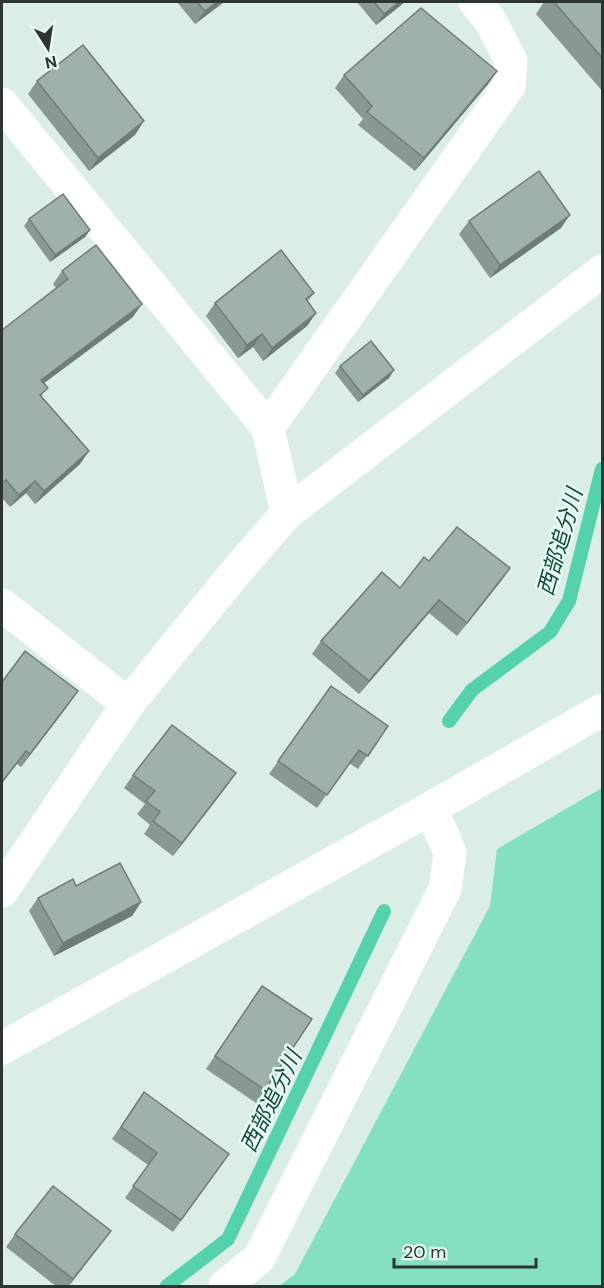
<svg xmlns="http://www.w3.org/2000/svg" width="604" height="1288" font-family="'DM Sans','Noto Sans JP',sans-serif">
	<rect width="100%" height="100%" fill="#daeee6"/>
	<path fill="#85e0c2" d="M 602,788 L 602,1286 L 279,1286 L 295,1274 L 490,906 L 497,849 Z"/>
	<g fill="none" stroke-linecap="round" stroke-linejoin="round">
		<path stroke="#55d1ad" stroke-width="14" d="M 449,721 L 472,690 L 550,632 L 569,601 L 602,469
			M 167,1286 L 228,1239 L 384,911"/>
		<path stroke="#fff" stroke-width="33" d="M 2,104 L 268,428
			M 287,513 L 268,428 L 509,86 L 511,61 L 490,20 L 475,2
			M 2,605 L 128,704
			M 2,891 L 128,704 L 235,573 L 287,513 L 602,271
			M 2,1048 L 431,808 L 602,710
			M 225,1286 L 259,1258 L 445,889 L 450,853 L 431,808"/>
	</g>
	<path fill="#889892" d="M 177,2 L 224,2 L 195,24 Z
		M 357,2 L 405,2 L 376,25 Z
		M 544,2 L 603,2 L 603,92 L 536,14 Z
		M 497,71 L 488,84 L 415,171 L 358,125 L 363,119 L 335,88 L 344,75 Z
		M 37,81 L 135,135 L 89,171 L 28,94 Z
		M 29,219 L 90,230 L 85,237 L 50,262 L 24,226 Z
		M 469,221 L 561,228 L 490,278 L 459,234 Z
		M 62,271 L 133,317 L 44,383 L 42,398 L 89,451 L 80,464 L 35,504 L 26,493 L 10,507 L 2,498 L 2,330 L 56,288 L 53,284 Z
		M 314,293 L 307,302 L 316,313 L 307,326 L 263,361 L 253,347 L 238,358 L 206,316 L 215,303 Z
		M 340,366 L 394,370 L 389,378 L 358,402 L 335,373 Z
		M 429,561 L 510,568 L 501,581 L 457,636 L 429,613 L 359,694 L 312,654 L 321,641 L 400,588 Z
		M 2,682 L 69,704 L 21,767 L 17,764 L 2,783 Z
		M 331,686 L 388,726 L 358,769 L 349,763 L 317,808 L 269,774 Z
		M 236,773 L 173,856 L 144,834 L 150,825 L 137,814 L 145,804 L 124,788 L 133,775 Z
		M 76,886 L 141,902 L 132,916 L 54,956 L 29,911 L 38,898 Z
		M 262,986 L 312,1019 L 256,1103 L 206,1069 Z
		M 144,1092 L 229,1154 L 173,1232 L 125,1198 L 148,1165 L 112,1139 Z
		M 15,1234 L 101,1244 L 68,1287 L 57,1287 L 6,1247 Z"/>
	<path fill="#6f7c77" d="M 217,2 L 224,2 L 195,24 L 205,11 Z
		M 399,2 L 405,2 L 376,25 L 384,14 Z
		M 497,71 L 488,84 L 415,171 L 424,158 Z
		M 144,121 L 135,135 L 89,171 L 98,158 Z
		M 570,215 L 561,228 L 490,278 L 500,265 Z
		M 90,230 L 85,237 L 50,262 L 55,255 Z
		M 142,304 L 133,317 L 32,392 L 41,380 Z
		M 316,313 L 307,326 L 263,361 L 272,348 Z
		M 262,334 L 253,347 L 238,358 L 247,345 Z
		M 394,370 L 389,378 L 358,402 L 363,395 Z
		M 89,451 L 80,464 L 35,504 L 44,491 Z
		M 35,481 L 26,493 L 10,507 L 19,495 Z
		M 510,568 L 501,581 L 457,636 L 467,623 Z
		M 439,600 L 429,613 L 359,694 L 369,681 Z
		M 78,691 L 69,704 L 21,767 L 30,754 Z
		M 236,773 L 227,786 L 173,856 L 182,843 Z
		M 141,902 L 132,916 L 54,956 L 63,943 Z
		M 111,1231 L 101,1244 L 68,1287 L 73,1279 Z"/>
	<path fill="#9eb1aa" stroke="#6f7c77" stroke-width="1.5" d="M 197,2 L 217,2 L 205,11 Z
		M 374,2 L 399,2 L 384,14 Z
		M 554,2 L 603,2 L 603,59 Z
		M 421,8 L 497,71 L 424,158 L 367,112 L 372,106 L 344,75 Z
		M 83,45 L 144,121 L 98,158 L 37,81 Z
		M 539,171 L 570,215 L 500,265 L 469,221 Z
		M 63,194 L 90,230 L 55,255 L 29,219 Z
		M 96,245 L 142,304 L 41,380 L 48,388 L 40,395 L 89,451 L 44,491 L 35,481 L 19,495 L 6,480 L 2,483 L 2,330 L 68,279 L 62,271 Z
		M 281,250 L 314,293 L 306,299 L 316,313 L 272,348 L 262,334 L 247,345 L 215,303 Z
		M 371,341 L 394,370 L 363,395 L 340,366 Z
		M 457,527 L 510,568 L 467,623 L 439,600 L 369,681 L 321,641 L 382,572 L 400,588 L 424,557 L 429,561 Z
		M 25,651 L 78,691 L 30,754 L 26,751 L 2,782 L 2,682 Z
		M 331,686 L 388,726 L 368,756 L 359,750 L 327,795 L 278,761 Z
		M 172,725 L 236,773 L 182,843 L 153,821 L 160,812 L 146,801 L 155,791 L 133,775 Z
		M 120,863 L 141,902 L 63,943 L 38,898 L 73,879 L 76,886 Z
		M 262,986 L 312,1019 L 265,1090 L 215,1056 Z
		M 144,1092 L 229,1154 L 181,1220 L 133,1186 L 157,1153 L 121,1127 Z
		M 53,1186 L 111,1231 L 73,1279 L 15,1234 Z"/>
	<g text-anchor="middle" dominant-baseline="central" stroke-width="5" stroke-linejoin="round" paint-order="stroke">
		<g font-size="22" font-style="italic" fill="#154a3b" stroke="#e7fbf3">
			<text transform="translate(560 542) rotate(-74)">西部追分川</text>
			<text transform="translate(271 1101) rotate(-64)">西部追分川</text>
		</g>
	</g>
	<rect width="604" height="1288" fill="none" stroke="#2d3532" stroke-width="6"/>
	<g transform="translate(48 48) rotate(168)" stroke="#e7fbf3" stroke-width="4.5" paint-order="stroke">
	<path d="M0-4.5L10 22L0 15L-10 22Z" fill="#2d3532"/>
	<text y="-9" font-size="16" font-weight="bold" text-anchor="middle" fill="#2d3532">N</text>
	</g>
	<path d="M394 1258v9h142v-9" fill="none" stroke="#2d3532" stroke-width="3"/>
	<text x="403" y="1258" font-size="18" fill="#2d3532" stroke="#e7fbf3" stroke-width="4.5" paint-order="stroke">20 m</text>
</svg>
